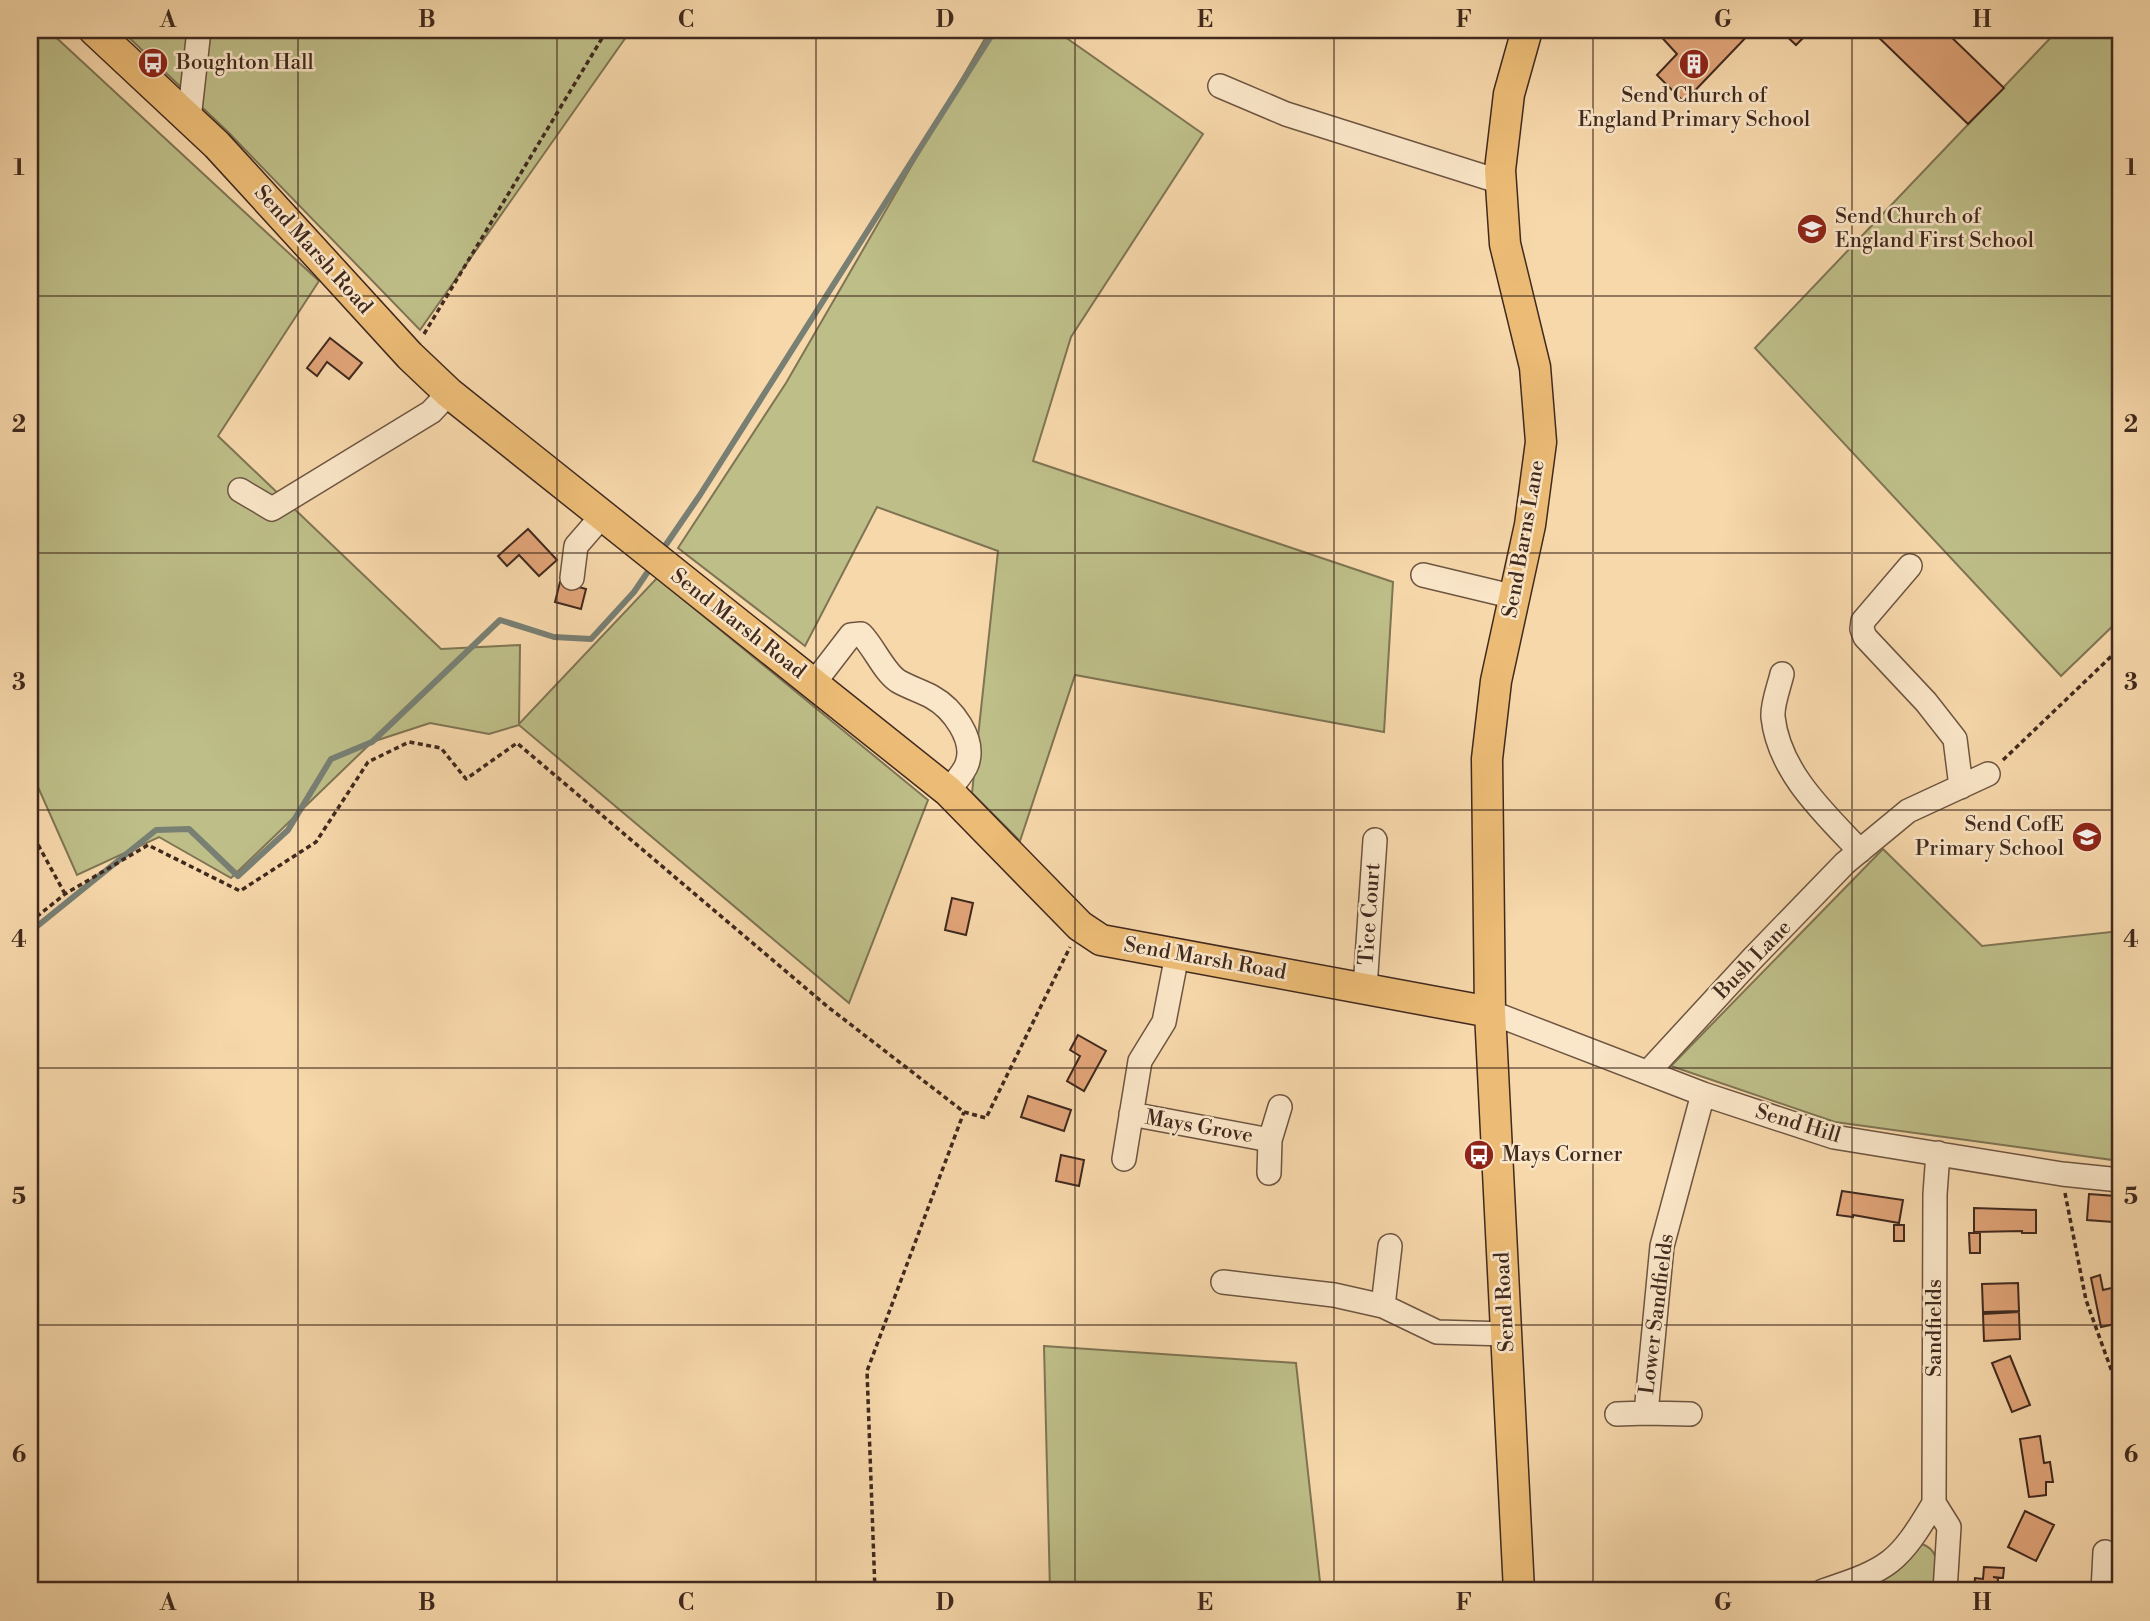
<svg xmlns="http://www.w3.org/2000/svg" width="2150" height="1621" font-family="'Libre Bodoni',serif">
	<rect width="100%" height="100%" fill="#f7d8ab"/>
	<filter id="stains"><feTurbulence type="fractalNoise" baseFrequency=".00286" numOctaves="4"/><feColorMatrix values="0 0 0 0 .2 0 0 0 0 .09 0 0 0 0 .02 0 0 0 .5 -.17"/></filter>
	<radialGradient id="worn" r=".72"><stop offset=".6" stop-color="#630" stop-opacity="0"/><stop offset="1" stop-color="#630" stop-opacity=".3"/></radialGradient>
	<path fill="#bebe88" stroke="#7f7453" stroke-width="2" d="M 30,30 L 48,30 L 319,281 L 218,436 L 441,649 L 520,645 L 519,724 L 657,578 L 928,800 L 849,1003 L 519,725 L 489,734 L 430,723 L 372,742 L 231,878 L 159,837 L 77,875 L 30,769 L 30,699 L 35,694 L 30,692 Z
		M 121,30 L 631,30 L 420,330 L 228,132 Z
		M 990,30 L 1055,30 L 1203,134 L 1071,337 L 1033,461 L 1393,582 L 1384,732 L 1075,675 L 1020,841 L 972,793 L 998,551 L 877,507 L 805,646 L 678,548 L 786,383 Z
		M 2058,30 L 2120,30 L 2120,619 L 2061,676 L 1755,348 Z
		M 1883,849 L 1982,946 L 2120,931 L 2120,1161 L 1835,1122 L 1671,1066 Z
		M 1044,1346 L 1296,1363 L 1321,1591 L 1050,1591 Z
		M 1922,1544 C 1942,1551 1936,1569 1936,1587 L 1932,1591 L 1859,1591 L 1879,1583 L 1904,1565 Z"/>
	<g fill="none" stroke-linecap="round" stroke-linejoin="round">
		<path stroke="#787f73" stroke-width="6" d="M 663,549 L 700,495 L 995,30
			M 30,932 L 156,830 L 189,829 L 238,876 L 288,830 L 331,759 L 372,742 L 500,620 L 554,637 L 591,639 L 634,592 L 649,570"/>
	</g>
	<path fill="#e1a478" stroke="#40291e" stroke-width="2" d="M 1655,30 L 1753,30 L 1684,102 L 1657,75 L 1677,54 Z
		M 1780,30 L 1811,30 L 1796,45 Z
		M 1871,30 L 1944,30 L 2004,88 L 1968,124 Z
		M 330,338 L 362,363 L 349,379 L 327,362 L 317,376 L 307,368 Z
		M 528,529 L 557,560 L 539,576 L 519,555 L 507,566 L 498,556 Z
		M 560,582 L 586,589 L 581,609 L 555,602 Z
		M 952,898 L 973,903 L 966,935 L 945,930 Z
		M 1078,1035 L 1106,1051 L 1084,1091 L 1067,1081 L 1080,1056 L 1070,1050 Z
		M 1028,1096 L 1071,1110 L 1064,1131 L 1021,1117 Z
		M 1061,1155 L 1084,1160 L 1079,1186 L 1056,1181 Z
		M 1842,1191 L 1903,1200 L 1899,1223 L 1853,1215 L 1853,1217 L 1837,1215 Z
		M 2089,1194 L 2115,1196 L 2113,1222 L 2087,1220 Z
		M 1974,1208 L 2036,1210 L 2036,1233 L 2022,1233 L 2022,1231 L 1974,1232 Z
		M 1894,1225 L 1904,1225 L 1904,1241 L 1894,1241 Z
		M 1969,1233 L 1980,1233 L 1980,1253 L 1970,1253 Z
		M 2100,1275 L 2103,1290 L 2120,1286 L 2120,1323 L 2101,1327 L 2091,1278 Z
		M 2018,1283 L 2019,1311 L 1983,1312 L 1982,1284 Z
		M 2019,1312 L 2020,1339 L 1984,1341 L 1983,1314 Z
		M 2010,1356 L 2030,1405 L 2012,1412 L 1992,1363 Z
		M 2040,1436 L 2044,1463 L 2050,1462 L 2053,1482 L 2046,1482 L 2046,1495 L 2029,1497 L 2020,1439 Z
		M 2025,1511 L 2054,1525 L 2036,1561 L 2008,1547 Z
		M 1984,1567 L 2004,1568 L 2003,1578 L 1993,1577 L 1998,1578 L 1997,1591 L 1974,1591 L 1975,1578 L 1983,1579 Z"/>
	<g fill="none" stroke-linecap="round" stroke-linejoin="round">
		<g stroke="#6e5541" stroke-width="26">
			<path id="minor" d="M 1220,86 L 1286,114 L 1501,182
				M 189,119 L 199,30
				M 240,490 L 272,509 L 431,412 L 449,393
				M 1910,566 L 1863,621 L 1862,629 L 1865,637 L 1926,702 L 1955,739 L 1961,787
				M 1423,575 L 1515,597
				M 572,578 L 576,546 L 602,516
				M 1782,674 C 1779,687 1772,704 1773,717 C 1779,772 1824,813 1860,851
				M 814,683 L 851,635 L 861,634 C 874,647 884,672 898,681 C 908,687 921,691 932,697 C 952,708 976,739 967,764 C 964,773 954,783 948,791
				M 1365,988 L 1375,840
				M 1490,1012 L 1703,1094 L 1834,1137 L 2062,1174 L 2120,1180
				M 1648,1072 L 1753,958 L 1845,863 L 1908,811 L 1988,774
				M 1131,1114 L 1270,1140 L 1269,1173
				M 1270,1140 L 1280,1107
				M 1938,1153 L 1935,1194 L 1934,1503 L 1949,1527 L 1945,1591
				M 1124,1159 L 1140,1061 L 1164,1022 L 1177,955
				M 1223,1282 L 1334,1295 L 1383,1306 L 1437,1332 L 1507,1334
				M 1383,1306 L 1390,1246
				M 1646,1413 L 1690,1414
				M 1617,1414 L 1646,1413 L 1662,1246 L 1703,1094
				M 1823,1591 C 1889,1569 1898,1564 1934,1503
				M 2103,1591 L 2105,1552"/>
		</g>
		<g stroke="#40291e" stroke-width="33">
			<path id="major" d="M 94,30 L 217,145 L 410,356 L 449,393 L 948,791 L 1080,926 L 1101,940 L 1490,1012
				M 1519,1591 L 1490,1012 L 1487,759 L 1496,681 L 1530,525 L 1541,442 L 1535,367 L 1505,244 L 1500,170 L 1509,94 L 1527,30"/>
		</g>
		<path stroke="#40291e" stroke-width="3.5" stroke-dasharray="5 3.5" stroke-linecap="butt" d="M 424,334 L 607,30
			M 2003,760 L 2120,648
			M 30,830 L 65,894
			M 30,922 L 65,894 L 148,845 L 240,891 L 316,842 L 368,762 L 409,742 L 441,748 L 466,779 L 517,743 L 828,1007 L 964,1112 L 986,1118 L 1070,947
			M 2065,1193 L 2086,1300 L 2120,1394
			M 875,1591 L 867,1371 L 964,1112
			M 1719,1591 L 1725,1584 L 1776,1588 L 1780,1591"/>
		<use href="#minor" stroke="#fae6c8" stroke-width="23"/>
		<use href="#major" stroke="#ecbc76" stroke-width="30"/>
	</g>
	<path fill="none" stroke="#40291e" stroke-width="2" stroke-opacity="0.55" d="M 298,30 L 298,1591M 557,30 L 557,1591M 816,30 L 816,1591M 1075,30 L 1075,1591M 1334,30 L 1334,1591M 1593,30 L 1593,1591M 1852,30 L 1852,1591M 30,296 L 2120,296M 30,553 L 2120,553M 30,810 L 2120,810M 30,1068 L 2120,1068M 30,1325 L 2120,1325"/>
	<defs>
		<g id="bus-disc" transform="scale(1.575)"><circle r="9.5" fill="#8f2418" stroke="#fae6c8"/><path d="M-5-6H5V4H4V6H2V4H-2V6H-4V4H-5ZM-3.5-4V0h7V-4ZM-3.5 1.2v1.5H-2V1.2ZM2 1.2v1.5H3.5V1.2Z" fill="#fff"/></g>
		<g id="building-disc" transform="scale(1.575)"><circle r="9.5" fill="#8f2418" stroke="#fae6c8"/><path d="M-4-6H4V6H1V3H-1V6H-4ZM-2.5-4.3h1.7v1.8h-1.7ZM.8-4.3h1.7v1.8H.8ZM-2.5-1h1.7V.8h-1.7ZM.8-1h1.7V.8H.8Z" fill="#fff"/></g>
		<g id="school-disc" transform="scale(1.575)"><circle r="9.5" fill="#8f2418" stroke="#fae6c8"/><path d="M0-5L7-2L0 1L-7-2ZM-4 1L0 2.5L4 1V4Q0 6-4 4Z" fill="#fff"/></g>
	</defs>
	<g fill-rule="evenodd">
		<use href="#bus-disc" x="153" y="63"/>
		<use href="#building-disc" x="1694" y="64"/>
		<use href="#school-disc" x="1812" y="229"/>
		<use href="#school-disc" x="2087" y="837"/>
		<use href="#bus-disc" x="1479" y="1155"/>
	</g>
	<g text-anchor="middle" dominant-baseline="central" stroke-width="5" stroke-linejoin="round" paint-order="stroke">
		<g font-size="21" fill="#40291e" stroke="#fae6c8" text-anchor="start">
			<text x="176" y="63">Boughton Hall</text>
			<text x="1694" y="96" text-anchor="middle">Send Church of<tspan x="1694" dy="24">England Primary School</tspan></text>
			<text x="1835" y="217">Send Church of<tspan x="1835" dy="24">England First School</tspan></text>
			<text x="2064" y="825" text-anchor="end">Send CofE<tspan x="2064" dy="24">Primary School</tspan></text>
			<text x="1502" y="1155">Mays Corner</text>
		</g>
		<g font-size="21" fill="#40291e" stroke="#fae6c8">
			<text transform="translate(313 250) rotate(48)">Send Marsh Road</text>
			<text transform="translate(1524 539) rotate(-80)">Send Barns Lane</text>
			<text transform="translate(738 624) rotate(38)">Send Marsh Road</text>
			<text transform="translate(1370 914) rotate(-86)">Tice Court</text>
			<text transform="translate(1205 959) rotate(10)">Send Marsh Road</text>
			<text transform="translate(1753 960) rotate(-46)">Bush Lane</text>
			<text transform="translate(1798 1124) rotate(17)">Send Hill</text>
			<text transform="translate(1199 1127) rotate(10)">Mays Grove</text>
			<text transform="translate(1505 1302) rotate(-93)">Send Road</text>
			<text transform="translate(1657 1314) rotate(-83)">Lower Sandfields</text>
			<text transform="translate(1935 1328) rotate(-90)">Sandfields</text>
		</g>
	</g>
	<rect width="2150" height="1621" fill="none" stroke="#f7d8ab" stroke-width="77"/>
	<rect x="38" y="38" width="2074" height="1544" fill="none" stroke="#40291e" stroke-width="2.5"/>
	<g font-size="23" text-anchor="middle" font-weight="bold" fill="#40291e">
		<text x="168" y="27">A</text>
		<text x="427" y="27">B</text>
		<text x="686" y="27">C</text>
		<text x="945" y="27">D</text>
		<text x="1205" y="27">E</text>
		<text x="1464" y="27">F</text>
		<text x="1723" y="27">G</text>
		<text x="1982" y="27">H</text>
		<text x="19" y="175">1</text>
		<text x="2131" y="175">1</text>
		<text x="19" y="432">2</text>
		<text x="2131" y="432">2</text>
		<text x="19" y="690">3</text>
		<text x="2131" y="690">3</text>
		<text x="19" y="947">4</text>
		<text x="2131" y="947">4</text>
		<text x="19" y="1204">5</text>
		<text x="2131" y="1204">5</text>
		<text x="19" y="1462">6</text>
		<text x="2131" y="1462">6</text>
		<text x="168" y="1610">A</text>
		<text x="427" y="1610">B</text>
		<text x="686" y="1610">C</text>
		<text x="945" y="1610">D</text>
		<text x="1205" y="1610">E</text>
		<text x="1464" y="1610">F</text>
		<text x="1723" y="1610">G</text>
		<text x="1982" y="1610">H</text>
	</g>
	<rect width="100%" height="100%" filter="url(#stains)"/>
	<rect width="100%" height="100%" fill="url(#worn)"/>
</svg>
